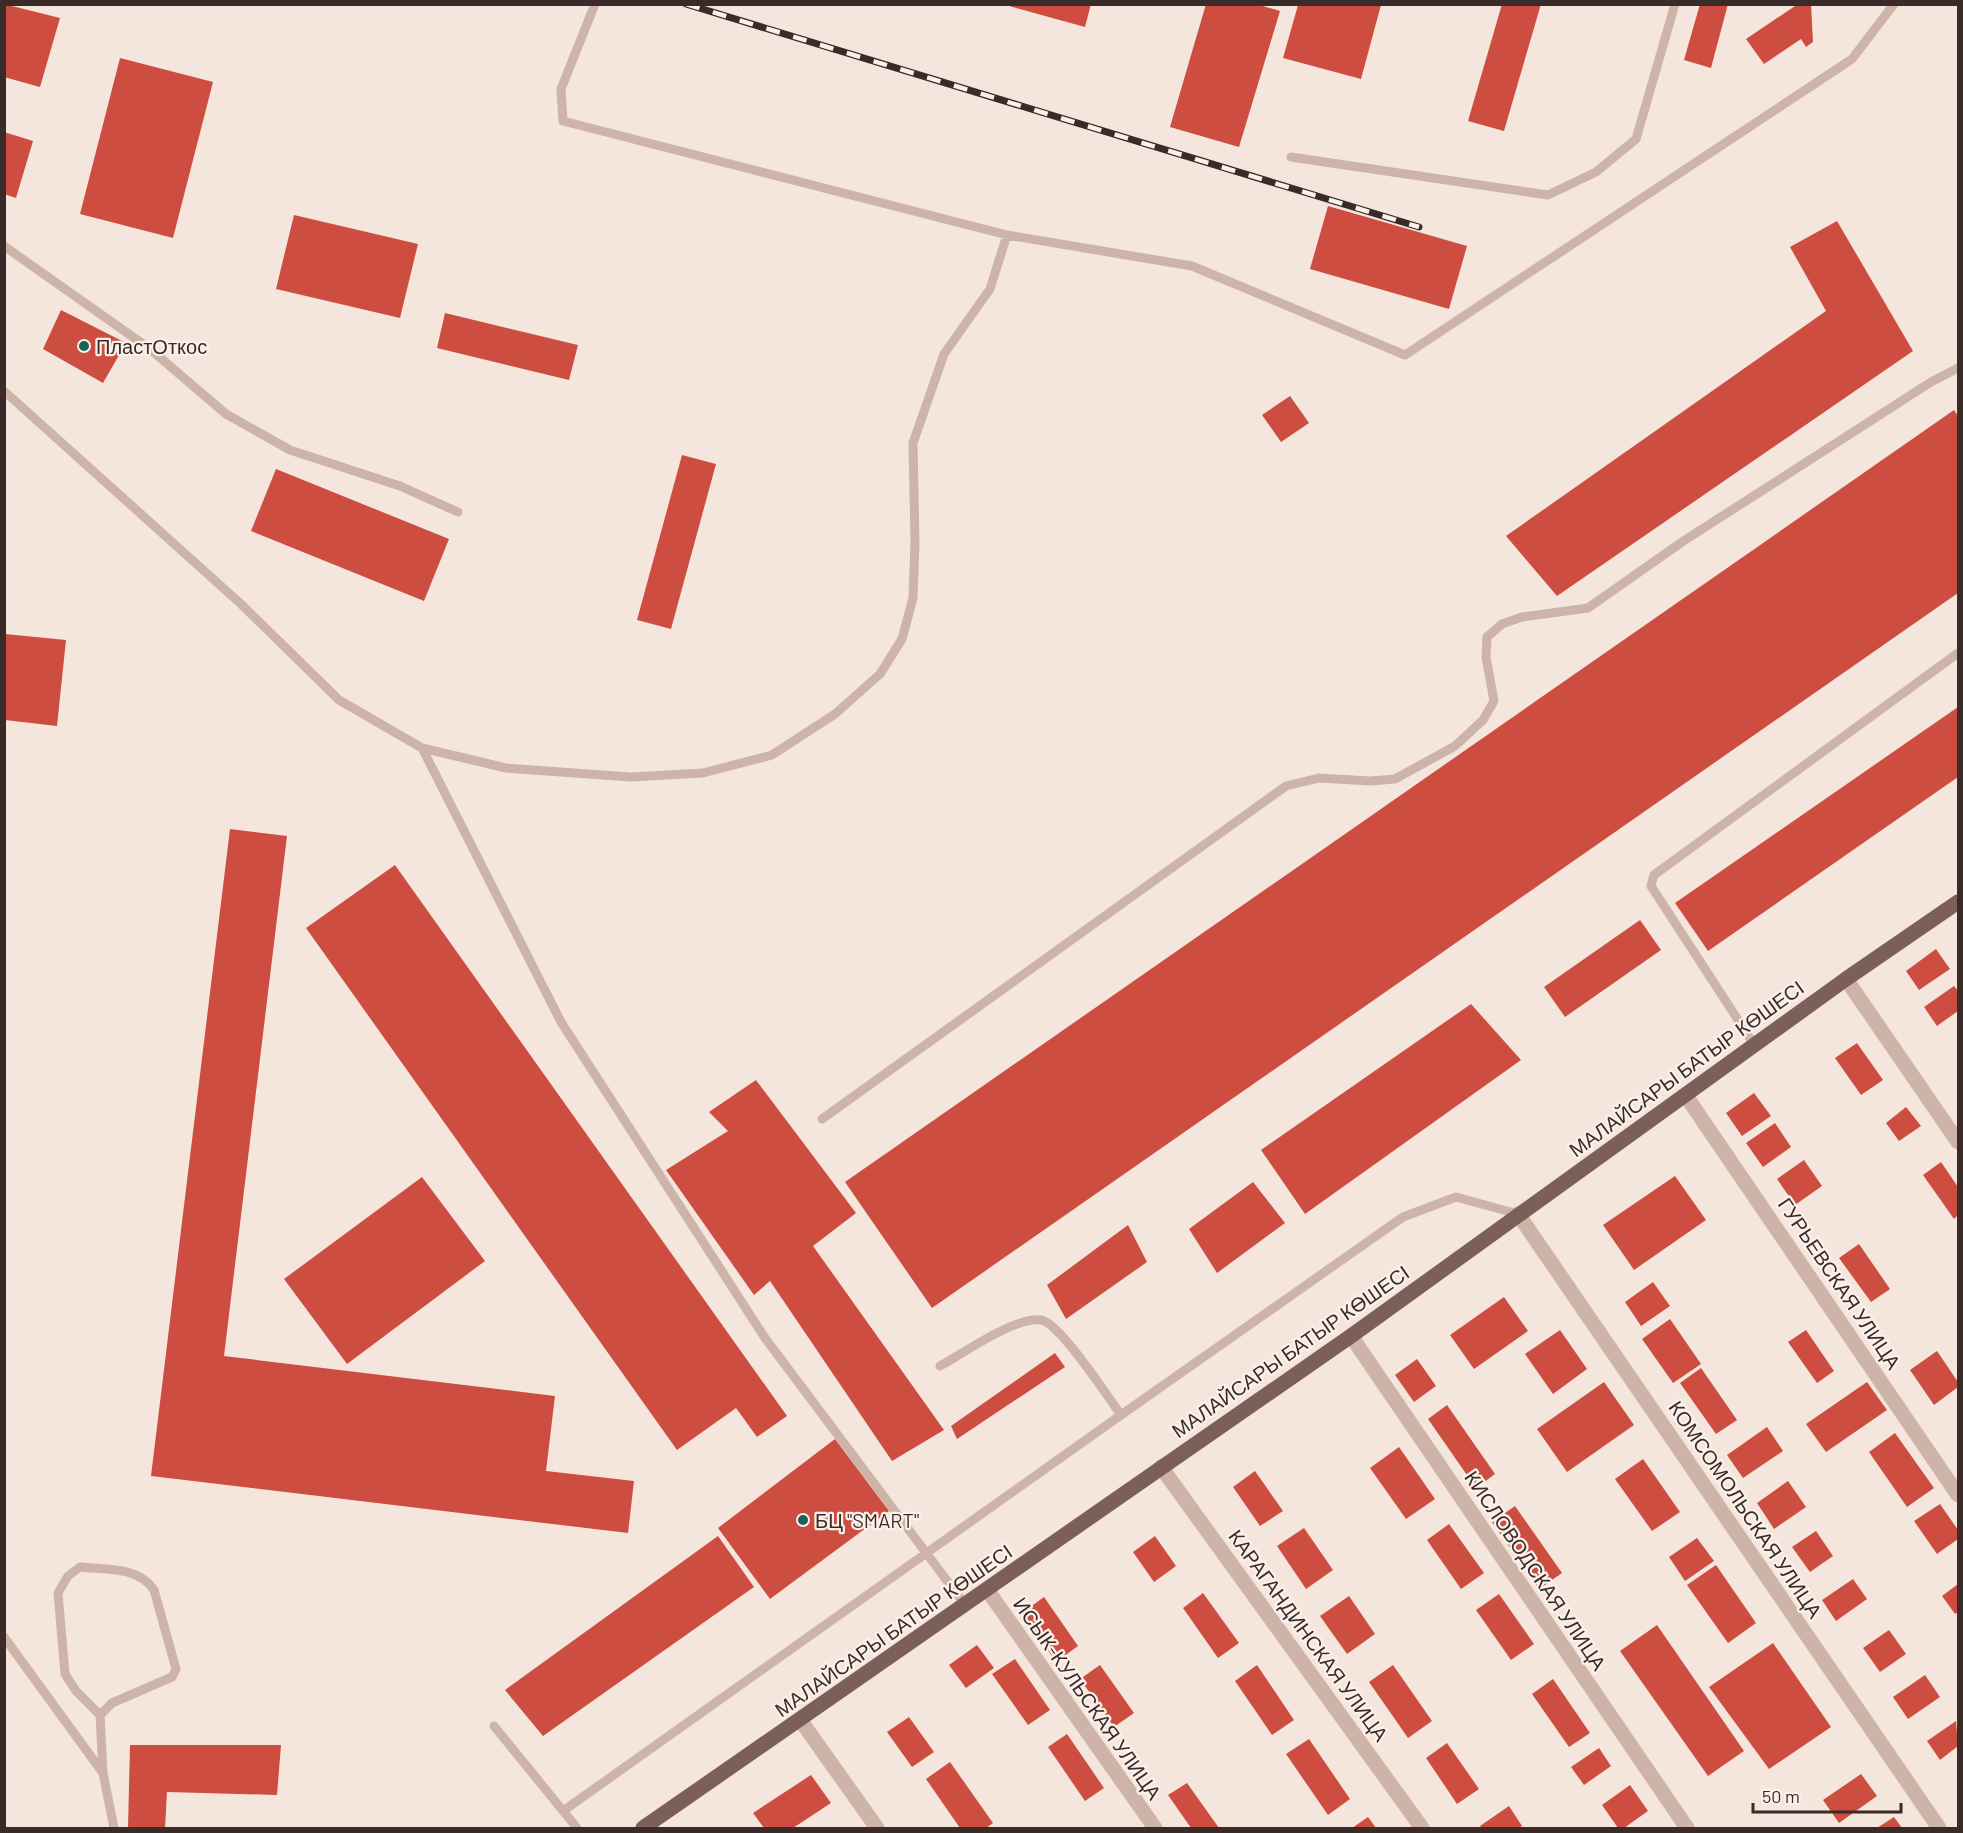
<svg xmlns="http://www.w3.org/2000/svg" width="1963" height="1833" font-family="Barlow,sans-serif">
	<rect width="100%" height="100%" fill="#f4e6dd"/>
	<path fill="#ce4d41" d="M 4,4 L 60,18 L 40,87 L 4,77 Z
		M 1002,4 L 1091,4 L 1085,27 Z
		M 1206,4 L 1256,4 L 1280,11 L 1239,147 L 1170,127 Z
		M 1502,4 L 1541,4 L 1504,131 L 1468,121 Z
		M 1700,4 L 1728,4 L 1711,68 L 1684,60 Z
		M 1798,4 L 1811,4 L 1813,42 L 1806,47 L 1801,39 L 1764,64 L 1746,39 Z
		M 1298,5 L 1381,5 L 1361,79 L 1283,58 Z
		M 120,58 L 213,82 L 173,238 L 80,214 Z
		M 4,132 L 33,141 L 16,198 L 4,194 Z
		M 1328,206 L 1467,246 L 1449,309 L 1310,269 Z
		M 294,215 L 418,244 L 400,318 L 276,289 Z
		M 1837,221 L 1913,351 L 1557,596 L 1506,536 L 1826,311 L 1790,247 Z
		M 61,310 L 126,343 L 103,383 L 43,349 Z
		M 445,313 L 578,345 L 569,380 L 437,348 Z
		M 1290,396 L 1309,423 L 1281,442 L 1262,415 Z
		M 1954,410 L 1958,416 L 1958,593 L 932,1308 L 845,1182 Z
		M 682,455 L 716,464 L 671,629 L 637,620 Z
		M 276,469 L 449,539 L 424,601 L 251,531 Z
		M 5,634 L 66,640 L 57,726 L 5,720 Z
		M 1958,707 L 1958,777 L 1708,951 L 1675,903 Z
		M 230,829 L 287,836 L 224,1356 L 555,1396 L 546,1471 L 634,1481 L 628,1533 L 151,1476 Z
		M 395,865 L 787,1416 L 757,1437 L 736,1408 L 677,1450 L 306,928 Z
		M 1640,920 L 1661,950 L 1565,1017 L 1544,987 Z
		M 1936,949 L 1950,969 L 1919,990 L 1906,971 Z
		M 1954,986 L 1958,991 L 1958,1011 L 1937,1026 L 1924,1007 Z
		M 1471,1004 L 1521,1060 L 1305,1214 L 1261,1150 Z
		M 1857,1043 L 1883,1080 L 1861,1095 L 1835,1058 Z
		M 756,1080 L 856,1213 L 813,1246 L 944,1430 L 892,1461 L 770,1281 L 754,1295 L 666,1170 L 728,1131 L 709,1112 Z
		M 1754,1093 L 1771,1116 L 1742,1136 L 1726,1113 Z
		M 1906,1107 L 1921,1126 L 1899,1141 L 1886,1123 Z
		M 1775,1123 L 1791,1147 L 1763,1167 L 1746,1143 Z
		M 1804,1160 L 1822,1186 L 1795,1205 L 1777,1179 Z
		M 1941,1162 L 1958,1187 L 1958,1215 L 1954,1219 L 1923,1175 Z
		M 1675,1176 L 1706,1220 L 1634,1270 L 1603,1225 Z
		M 422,1177 L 485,1261 L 347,1364 L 284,1279 Z
		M 1253,1182 L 1285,1223 L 1217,1273 L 1189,1229 Z
		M 1128,1225 L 1147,1262 L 1066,1319 L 1047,1285 Z
		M 1859,1244 L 1890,1289 L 1871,1302 L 1839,1258 Z
		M 1653,1282 L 1670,1306 L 1641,1326 L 1625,1302 Z
		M 1504,1297 L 1528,1331 L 1474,1369 L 1450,1335 Z
		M 1670,1319 L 1701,1364 L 1673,1383 L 1642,1339 Z
		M 1560,1330 L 1587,1369 L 1553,1394 L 1525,1354 Z
		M 1806,1330 L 1834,1371 L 1817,1383 L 1788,1342 Z
		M 1937,1351 L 1958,1382 L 1958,1387 L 1934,1405 L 1910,1370 Z
		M 1055,1353 L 1065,1367 L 957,1439 L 951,1426 Z
		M 1417,1359 L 1436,1386 L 1414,1402 L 1395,1375 Z
		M 1701,1368 L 1737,1420 L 1716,1434 L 1680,1383 Z
		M 1604,1382 L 1634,1425 L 1567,1472 L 1537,1429 Z
		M 1867,1382 L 1887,1410 L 1826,1452 L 1806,1424 Z
		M 1447,1405 L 1495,1474 L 1476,1488 L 1428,1419 Z
		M 1767,1427 L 1783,1451 L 1743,1478 L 1727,1455 Z
		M 1895,1433 L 1934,1488 L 1907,1507 L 1869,1452 Z
		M 835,1439 L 889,1511 L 770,1599 L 718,1528 Z
		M 1399,1447 L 1435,1499 L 1406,1519 L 1370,1468 Z
		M 1643,1459 L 1680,1512 L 1652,1531 L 1615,1479 Z
		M 1255,1471 L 1283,1511 L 1260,1526 L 1233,1487 Z
		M 1788,1481 L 1806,1507 L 1774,1529 L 1757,1503 Z
		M 1940,1504 L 1958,1530 L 1958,1539 L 1937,1554 L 1914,1521 Z
		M 1515,1506 L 1562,1573 L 1539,1589 L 1492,1522 Z
		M 1449,1524 L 1484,1573 L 1461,1589 L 1427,1540 Z
		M 1304,1528 L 1333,1570 L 1306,1589 L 1277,1546 Z
		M 1816,1531 L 1833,1556 L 1810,1572 L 1792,1547 Z
		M 718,1536 L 754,1587 L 543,1736 L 505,1690 Z
		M 1155,1536 L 1176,1566 L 1154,1582 L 1133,1552 Z
		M 1697,1538 L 1714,1561 L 1685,1581 L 1669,1557 Z
		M 1716,1565 L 1756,1623 L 1728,1643 L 1687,1585 Z
		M 1853,1579 L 1867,1599 L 1836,1621 L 1822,1600 Z
		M 1958,1584 L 1958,1612 L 1955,1614 L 1942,1596 Z
		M 1203,1593 L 1239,1643 L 1218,1658 L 1183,1608 Z
		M 1499,1594 L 1534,1644 L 1511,1660 L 1476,1610 Z
		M 1349,1596 L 1375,1634 L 1347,1654 L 1320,1616 Z
		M 1044,1597 L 1078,1646 L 1056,1662 L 1022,1613 Z
		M 1657,1625 L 1744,1751 L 1708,1776 L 1620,1651 Z
		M 1889,1630 L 1906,1654 L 1880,1672 L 1863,1648 Z
		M 1773,1643 L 1831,1727 L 1769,1769 L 1709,1687 Z
		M 977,1645 L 994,1668 L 966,1688 L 949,1665 Z
		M 1015,1659 L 1050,1710 L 1028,1725 L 992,1674 Z
		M 1100,1665 L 1134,1713 L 1114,1727 L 1080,1679 Z
		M 1257,1665 L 1294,1720 L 1272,1735 L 1235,1681 Z
		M 1393,1665 L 1432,1721 L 1408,1738 L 1369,1682 Z
		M 1925,1675 L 1940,1697 L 1908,1719 L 1893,1697 Z
		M 1553,1679 L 1590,1733 L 1569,1747 L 1532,1694 Z
		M 909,1717 L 934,1752 L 912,1767 L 887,1732 Z
		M 1956,1721 L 1958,1746 L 1940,1760 L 1927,1741 Z
		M 1067,1734 L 1104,1788 L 1085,1801 L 1048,1747 Z
		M 1309,1739 L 1350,1799 L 1328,1815 L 1286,1754 Z
		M 1447,1743 L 1479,1789 L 1457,1804 L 1426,1758 Z
		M 130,1745 L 281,1745 L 277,1795 L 167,1792 L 165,1828 L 128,1828 Z
		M 1599,1748 L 1611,1766 L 1584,1785 L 1571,1767 Z
		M 950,1762 L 993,1823 L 986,1828 L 960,1828 L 926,1779 Z
		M 1861,1774 L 1877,1796 L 1839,1823 L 1823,1800 Z
		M 811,1775 L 831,1803 L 793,1828 L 764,1828 L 753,1813 Z
		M 1187,1783 L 1219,1828 L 1191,1828 L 1168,1795 Z
		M 1630,1785 L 1648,1811 L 1624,1828 L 1618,1828 L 1602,1805 Z
		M 1509,1806 L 1522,1826 L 1518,1828 L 1482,1828 L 1480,1826 Z
		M 1368,1817 L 1376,1828 L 1352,1828 Z
		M 1894,1817 L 1902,1828 L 1877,1828 Z"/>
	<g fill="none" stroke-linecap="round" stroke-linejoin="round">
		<path stroke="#ceb3a8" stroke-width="9" d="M 595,4 L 561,89 L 563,121 L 1007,235 L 1192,266 L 1405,355 L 1852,59 L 1894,4
			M 1291,157 L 1548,195 L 1596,172 L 1636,139 L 1675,4
			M 4,246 L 150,349 L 226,414 L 290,450 L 400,486 L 458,512
			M 4,391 L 241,604 L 339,700 L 422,748 L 506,768 L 631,777 L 703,773 L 772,755 L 835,714 L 880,674 L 902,639 L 913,598 L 915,543 L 913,443 L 944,354 L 990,289 L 1007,235
			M 422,748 L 561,1022 L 765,1338 L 966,1606
			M 1755,1046 L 1651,886 L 1654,875 L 1958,653
			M 822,1119 L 1286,786 L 1319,778 L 1370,781 L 1395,779 L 1455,746 L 1483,720 L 1494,701 L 1486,657 L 1487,637 L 1502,624 L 1522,617 L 1588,608 L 1682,542 L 1931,382 L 1958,368
			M 940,1366 C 964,1353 1014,1317 1041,1320 C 1060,1323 1108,1397 1121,1415 L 1403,1217 L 1456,1197 L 1518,1214
			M 4,1637 L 103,1773
			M 100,1715 L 76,1691 L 65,1674 L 58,1593 L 68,1576 L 80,1567 C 106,1570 138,1566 154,1590 L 176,1669 L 172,1677 L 112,1703 L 100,1715 L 103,1773 L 114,1828
			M 494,1726 L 577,1828
			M 563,1811 L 1121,1415"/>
		<path stroke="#ceb3a8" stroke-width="15" d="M 1846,979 L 1958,1142
			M 1686,1096 L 1958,1495
			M 1518,1214 L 1939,1828
			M 1351,1336 L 1687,1828
			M 1161,1467 L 1422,1828
			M 988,1591 L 1155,1828
			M 801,1721 L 877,1828"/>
		<path stroke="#7d5f59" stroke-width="15" d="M 643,1828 L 1351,1336 L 1846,979 L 1958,902"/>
		<g stroke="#3a2b29" stroke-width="7">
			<path id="rail" d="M 686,4 L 1419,227"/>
		</g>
		<use href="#rail" stroke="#fbf1ea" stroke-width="4.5" stroke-dasharray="14" stroke-linecap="butt"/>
	</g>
	<g fill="#1b5f59" stroke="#fbf1ea" stroke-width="2">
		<circle cx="84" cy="346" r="6"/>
		<circle cx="803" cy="1520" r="6"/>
	</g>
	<g text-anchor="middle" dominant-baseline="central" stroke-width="4.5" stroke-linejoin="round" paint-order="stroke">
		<g font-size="20" fill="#3a2b29" stroke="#fbf1ea" text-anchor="start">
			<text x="96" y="346">ПластОткос</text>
			<text x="815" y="1520">БЦ "SMART"</text>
		</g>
		<g font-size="20" fill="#3a2b29" stroke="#fbf1ea">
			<text transform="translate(1686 1068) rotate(-36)">МАЛАЙСАРЫ БАТЫР КӨШЕСІ</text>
			<text transform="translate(1840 1283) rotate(56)">ГУРЬЕВСКАЯ УЛИЦА</text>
			<text transform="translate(1290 1351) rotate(-35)">МАЛАЙСАРЫ БАТЫР КӨШЕСІ</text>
			<text transform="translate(1746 1509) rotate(56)">КОМСОМОЛЬСКАЯ УЛИЦА</text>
			<text transform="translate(1536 1570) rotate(56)">КИСЛОВОДСКАЯ УЛИЦА</text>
			<text transform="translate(893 1630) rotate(-35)">МАЛАЙСАРЫ БАТЫР КӨШЕСІ</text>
			<text transform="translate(1309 1635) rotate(54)">КАРАГАНДИНСКАЯ УЛИЦА</text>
			<text transform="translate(1088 1698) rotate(55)">ИСЫК-КУЛЬСКАЯ УЛИЦА</text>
		</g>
	</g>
	<rect width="1963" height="1833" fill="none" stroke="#3a2b29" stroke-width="12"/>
	<path d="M1753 1803v9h148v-9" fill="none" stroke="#3a2b29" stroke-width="3"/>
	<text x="1762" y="1803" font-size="18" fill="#3a2b29" stroke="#fbf1ea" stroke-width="4.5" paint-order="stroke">50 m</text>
</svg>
